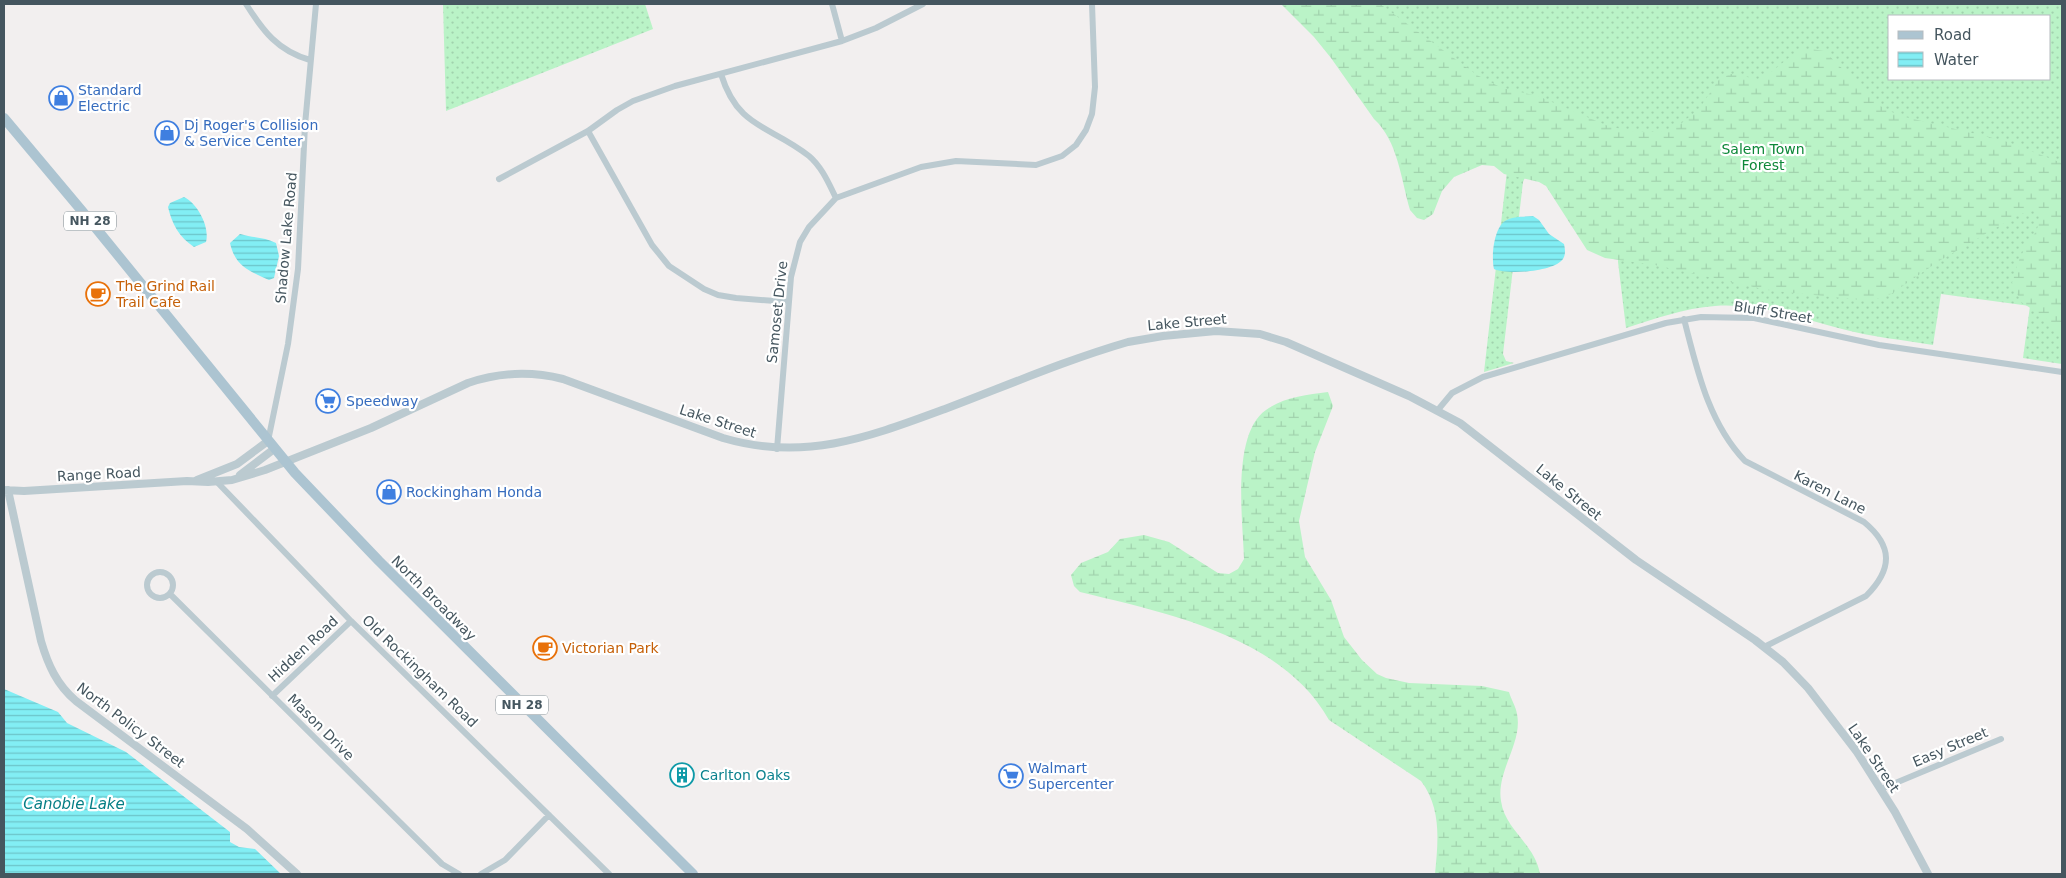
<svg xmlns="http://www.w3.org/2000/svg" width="2066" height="878" font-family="'DejaVu Sans',sans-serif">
	<defs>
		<pattern id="grass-dots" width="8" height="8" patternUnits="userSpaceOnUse" patternTransform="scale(1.25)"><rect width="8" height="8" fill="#baf3c7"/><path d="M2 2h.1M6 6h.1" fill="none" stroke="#a1d2ad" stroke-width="1.8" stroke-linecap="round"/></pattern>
		<pattern id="wetland-marsh" width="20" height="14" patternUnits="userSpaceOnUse" patternTransform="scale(1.25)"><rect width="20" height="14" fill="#baf3c7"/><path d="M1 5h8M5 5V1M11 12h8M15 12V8" fill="none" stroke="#a1d2ad"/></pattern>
		<pattern id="water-rules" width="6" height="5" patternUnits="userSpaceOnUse" patternTransform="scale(1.25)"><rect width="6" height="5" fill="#82eef4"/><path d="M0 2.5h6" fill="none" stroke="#6cc4c9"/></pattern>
	</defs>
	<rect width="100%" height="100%" fill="#f2efef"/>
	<path fill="url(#grass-dots)" fill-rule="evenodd" d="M 443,4 L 645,4 L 653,29 L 446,111 Z
		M 1367,4 L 2062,4 L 2062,364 L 2023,358 L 2030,306 L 1941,294 L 1933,345 C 1903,340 1872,337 1842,329 C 1801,318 1758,303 1715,306 C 1684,308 1655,319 1626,328 L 1618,262 L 1619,198 L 1540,144 L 1523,182 L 1503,354 L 1506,361 L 1514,363 L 1484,372 L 1511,136 ZM 1890,16 L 2050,16 L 2050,79 L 1890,79 Z"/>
	<path fill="url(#wetland-marsh)" d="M 1281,4 L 1380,4 L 1477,75 L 1502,88 L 1538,96 L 1608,126 L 1630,131 L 1659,132 L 1678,126 L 1699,109 L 1720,78 L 1731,74 L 1758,79 L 1770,73 L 1796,52 L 1811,49 L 1824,51 L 1883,108 L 1901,116 L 2005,141 L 2062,163 L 2062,335 L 2054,330 L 2047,319 L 2021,302 L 2012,283 C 2015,273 2018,260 2024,250 C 2032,236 2042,229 2038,212 L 2034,210 L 2018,215 L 1939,261 L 1891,294 L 1871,301 L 1767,290 L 1655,265 L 1605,258 L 1587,250 L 1546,186 L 1539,182 L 1504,174 L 1494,166 L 1482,165 L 1454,177 L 1442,191 L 1433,214 L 1424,220 L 1417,218 L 1410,210 C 1401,179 1398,141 1374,119 L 1331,58 L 1314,37 Z
		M 1328,392 L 1333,406 L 1315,452 L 1299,521 L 1305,557 L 1331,600 L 1344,637 L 1362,660 L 1377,674 L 1386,678 L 1409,683 L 1482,686 L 1509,692 C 1511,699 1516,707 1517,714 C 1523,743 1496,771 1501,801 C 1505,830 1535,844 1540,874 L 1435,874 C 1438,842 1442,809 1421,781 L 1329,720 C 1282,636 1166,613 1080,592 L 1074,586 L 1071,575 L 1081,563 L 1108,552 L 1120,539 L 1144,535 L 1169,542 L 1218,573 L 1229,574 L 1238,569 L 1244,559 C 1243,522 1231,434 1266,410 C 1284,397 1306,395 1328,392 Z"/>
	<path fill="url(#water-rules)" d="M 184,197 C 198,204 210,227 206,242 L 194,247 C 179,237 172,224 168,207 L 170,203 Z
		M 1533,216 L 1539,220 L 1549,234 L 1564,244 C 1565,249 1566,254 1563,259 C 1554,272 1507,275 1494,269 C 1491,257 1494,228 1505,221 C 1513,216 1524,217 1533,216 Z
		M 240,234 C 253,238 265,237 276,243 L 279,256 L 274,278 L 269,280 C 249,271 235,266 230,243 Z
		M 4,689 L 58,712 L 67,723 L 126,752 L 230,832 L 230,842 L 239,847 L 255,849 L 281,874 L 4,874 Z"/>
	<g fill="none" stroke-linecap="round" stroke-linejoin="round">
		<path stroke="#bbcad0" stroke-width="6" d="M 246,4 C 263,31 278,51 310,60
			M 832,4 L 842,41
			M 721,74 C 738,129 770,125 809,156 C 822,167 829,184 836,198
			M 588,131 L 652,245 L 669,266 L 704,289 L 718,295 L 736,298 L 788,302
			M 499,179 L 588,131 L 617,110 L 633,101 L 675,86 L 842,41 L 876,28 L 923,4
			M 1684,319 C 1697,369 1708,422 1745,461 L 1864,522 C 1893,546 1893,569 1866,596 L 1764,647
			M 1437,411 L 1452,393 L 1483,377 L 1666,323 L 1701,317 L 1754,318 L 1879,345 L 2062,372
			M 268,441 L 288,344 L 298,269 L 305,125 L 316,4
			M 777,449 L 791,277 L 800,242 L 809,227 L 836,198 L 921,167 L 956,161 L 1036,165 L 1062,156 L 1076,145 L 1086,130 L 1092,114 L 1095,87 L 1092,4
			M 217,482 L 351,621 L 609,874
			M147 585a13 13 0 1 1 26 0a13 13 0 1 1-26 0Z
			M 170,594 L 442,864 L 459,874
			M 272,696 L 351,621
			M 1881,789 L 2001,739
			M 481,874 L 505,860 L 549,815"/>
		<path stroke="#bbcad0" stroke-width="8" d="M 240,475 L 274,449
			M 197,480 L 237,464 L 268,441
			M 4,490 L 24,491 L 187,481 L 208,482 L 232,480 L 265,470 L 371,428 L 468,383 C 500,372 531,371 563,379 L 723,438 C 805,462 869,437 945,409 C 1006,386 1066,360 1128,342 L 1163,336 L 1216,331 L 1260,334 L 1286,342 L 1409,396 L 1460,423 L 1636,560 L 1755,640 L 1783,662 L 1808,688 L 1857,752 L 1895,812 L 1928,874
			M 8,490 L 41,641 C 48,665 57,685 76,701 L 247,829 L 297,874"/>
		<path stroke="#acc4d1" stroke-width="10" d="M 4,118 L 82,211 L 295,473 L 379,561 L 693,874"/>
	</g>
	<defs>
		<g id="shop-ring" transform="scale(1.25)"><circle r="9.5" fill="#fff" stroke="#3f7fe0" stroke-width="1.5"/><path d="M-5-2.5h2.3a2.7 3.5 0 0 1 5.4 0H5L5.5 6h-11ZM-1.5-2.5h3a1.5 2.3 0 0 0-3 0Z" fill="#3f7fe0"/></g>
		<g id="cafe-ring" transform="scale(1.25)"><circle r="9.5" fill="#fff" stroke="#e8710a" stroke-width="1.5"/><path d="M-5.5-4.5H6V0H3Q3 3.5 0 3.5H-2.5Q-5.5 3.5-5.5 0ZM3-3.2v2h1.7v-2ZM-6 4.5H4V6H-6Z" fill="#e8710a"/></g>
		<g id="supermarket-ring" transform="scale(1.25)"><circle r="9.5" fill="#fff" stroke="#3f7fe0" stroke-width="1.5"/><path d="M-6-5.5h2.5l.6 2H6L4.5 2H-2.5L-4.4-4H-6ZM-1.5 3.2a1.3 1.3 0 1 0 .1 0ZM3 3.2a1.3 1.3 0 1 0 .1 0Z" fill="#3f7fe0"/></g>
		<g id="building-ring" transform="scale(1.25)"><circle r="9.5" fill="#fff" stroke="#0f9aa8" stroke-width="1.5"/><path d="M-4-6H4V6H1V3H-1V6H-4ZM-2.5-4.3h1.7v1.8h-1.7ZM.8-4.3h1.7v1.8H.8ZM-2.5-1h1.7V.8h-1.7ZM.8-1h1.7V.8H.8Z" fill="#0f9aa8"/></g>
	</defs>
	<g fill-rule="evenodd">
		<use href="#shop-ring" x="61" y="98"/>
		<use href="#shop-ring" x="167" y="133"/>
		<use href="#cafe-ring" x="98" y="294"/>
		<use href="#supermarket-ring" x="328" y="401"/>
		<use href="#shop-ring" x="389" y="492"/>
		<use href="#cafe-ring" x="545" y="648"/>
		<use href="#building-ring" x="682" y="775"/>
		<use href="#supermarket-ring" x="1011" y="776"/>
	</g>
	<g text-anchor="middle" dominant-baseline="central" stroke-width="4.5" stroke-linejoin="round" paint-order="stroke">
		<g fill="#fff" stroke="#7d898f" stroke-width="1">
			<rect x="64" y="211.5" width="52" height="19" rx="4"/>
			<rect x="496" y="695.5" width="52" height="19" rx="4"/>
		</g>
		<g font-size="12" font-weight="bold" fill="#45565f">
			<text x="90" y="221">NH 28</text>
			<text x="522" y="705">NH 28</text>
		</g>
		<g font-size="14" fill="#366cbe" stroke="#fff" text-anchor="start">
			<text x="78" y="90">Standard<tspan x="78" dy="16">Electric</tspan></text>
			<text x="184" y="125">Dj Roger's Collision<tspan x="184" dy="16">&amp; Service Center</tspan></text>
			<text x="346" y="401">Speedway</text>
			<text x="406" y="492">Rockingham Honda</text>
			<text x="1028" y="768">Walmart<tspan x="1028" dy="16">Supercenter</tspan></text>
		</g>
		<g font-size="14" fill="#0e8839" stroke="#fff">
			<text x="1763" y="149">Salem Town<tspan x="1763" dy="16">Forest</tspan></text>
		</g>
		<g font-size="14" fill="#45565f" stroke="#fff">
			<text transform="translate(286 238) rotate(-85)">Shadow Lake Road</text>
			<text transform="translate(777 312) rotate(-84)">Samoset Drive</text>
			<text transform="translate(1773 312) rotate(9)">Bluff Street</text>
			<text transform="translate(1187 322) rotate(-5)">Lake Street</text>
			<text transform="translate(718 421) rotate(18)">Lake Street</text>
			<text transform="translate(99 474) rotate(-3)">Range Road</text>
			<text transform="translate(1569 492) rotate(39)">Lake Street</text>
			<text transform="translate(1830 492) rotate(27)">Karen Lane</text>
			<text transform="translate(434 598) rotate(45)">North Broadway</text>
			<text transform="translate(303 649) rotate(-43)">Hidden Road</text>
			<text transform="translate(420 671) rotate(44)">Old Rockingham Road</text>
			<text transform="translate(131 725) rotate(37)">North Policy Street</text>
			<text transform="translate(321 727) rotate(45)">Mason Drive</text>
			<text transform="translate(1950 747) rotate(-23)">Easy Street</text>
			<text transform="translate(1874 758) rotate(56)">Lake Street</text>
		</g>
		<g font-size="14" fill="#c56008" stroke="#fff" text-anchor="start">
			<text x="116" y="286">The Grind Rail<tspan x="116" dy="16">Trail Cafe</tspan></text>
			<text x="562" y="648">Victorian Park</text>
		</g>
		<g font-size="14" fill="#0d838f" stroke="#fff" text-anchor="start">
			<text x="700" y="775">Carlton Oaks</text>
		</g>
		<g font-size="15" font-style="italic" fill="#057e85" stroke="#fff">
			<text x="74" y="804">Canobie Lake</text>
		</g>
	</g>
	<rect width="2066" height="878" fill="none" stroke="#45565f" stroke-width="10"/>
	<rect x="1888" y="15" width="162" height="65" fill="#ffffff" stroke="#b5bbbf"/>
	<rect x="1898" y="31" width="25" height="8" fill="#acc4d1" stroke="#b5bbbf"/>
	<text x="1934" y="40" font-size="15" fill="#45565f">Road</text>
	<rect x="1898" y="52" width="25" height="15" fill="url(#water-rules)" stroke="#b5bbbf"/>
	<text x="1934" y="65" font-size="15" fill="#45565f">Water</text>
</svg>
